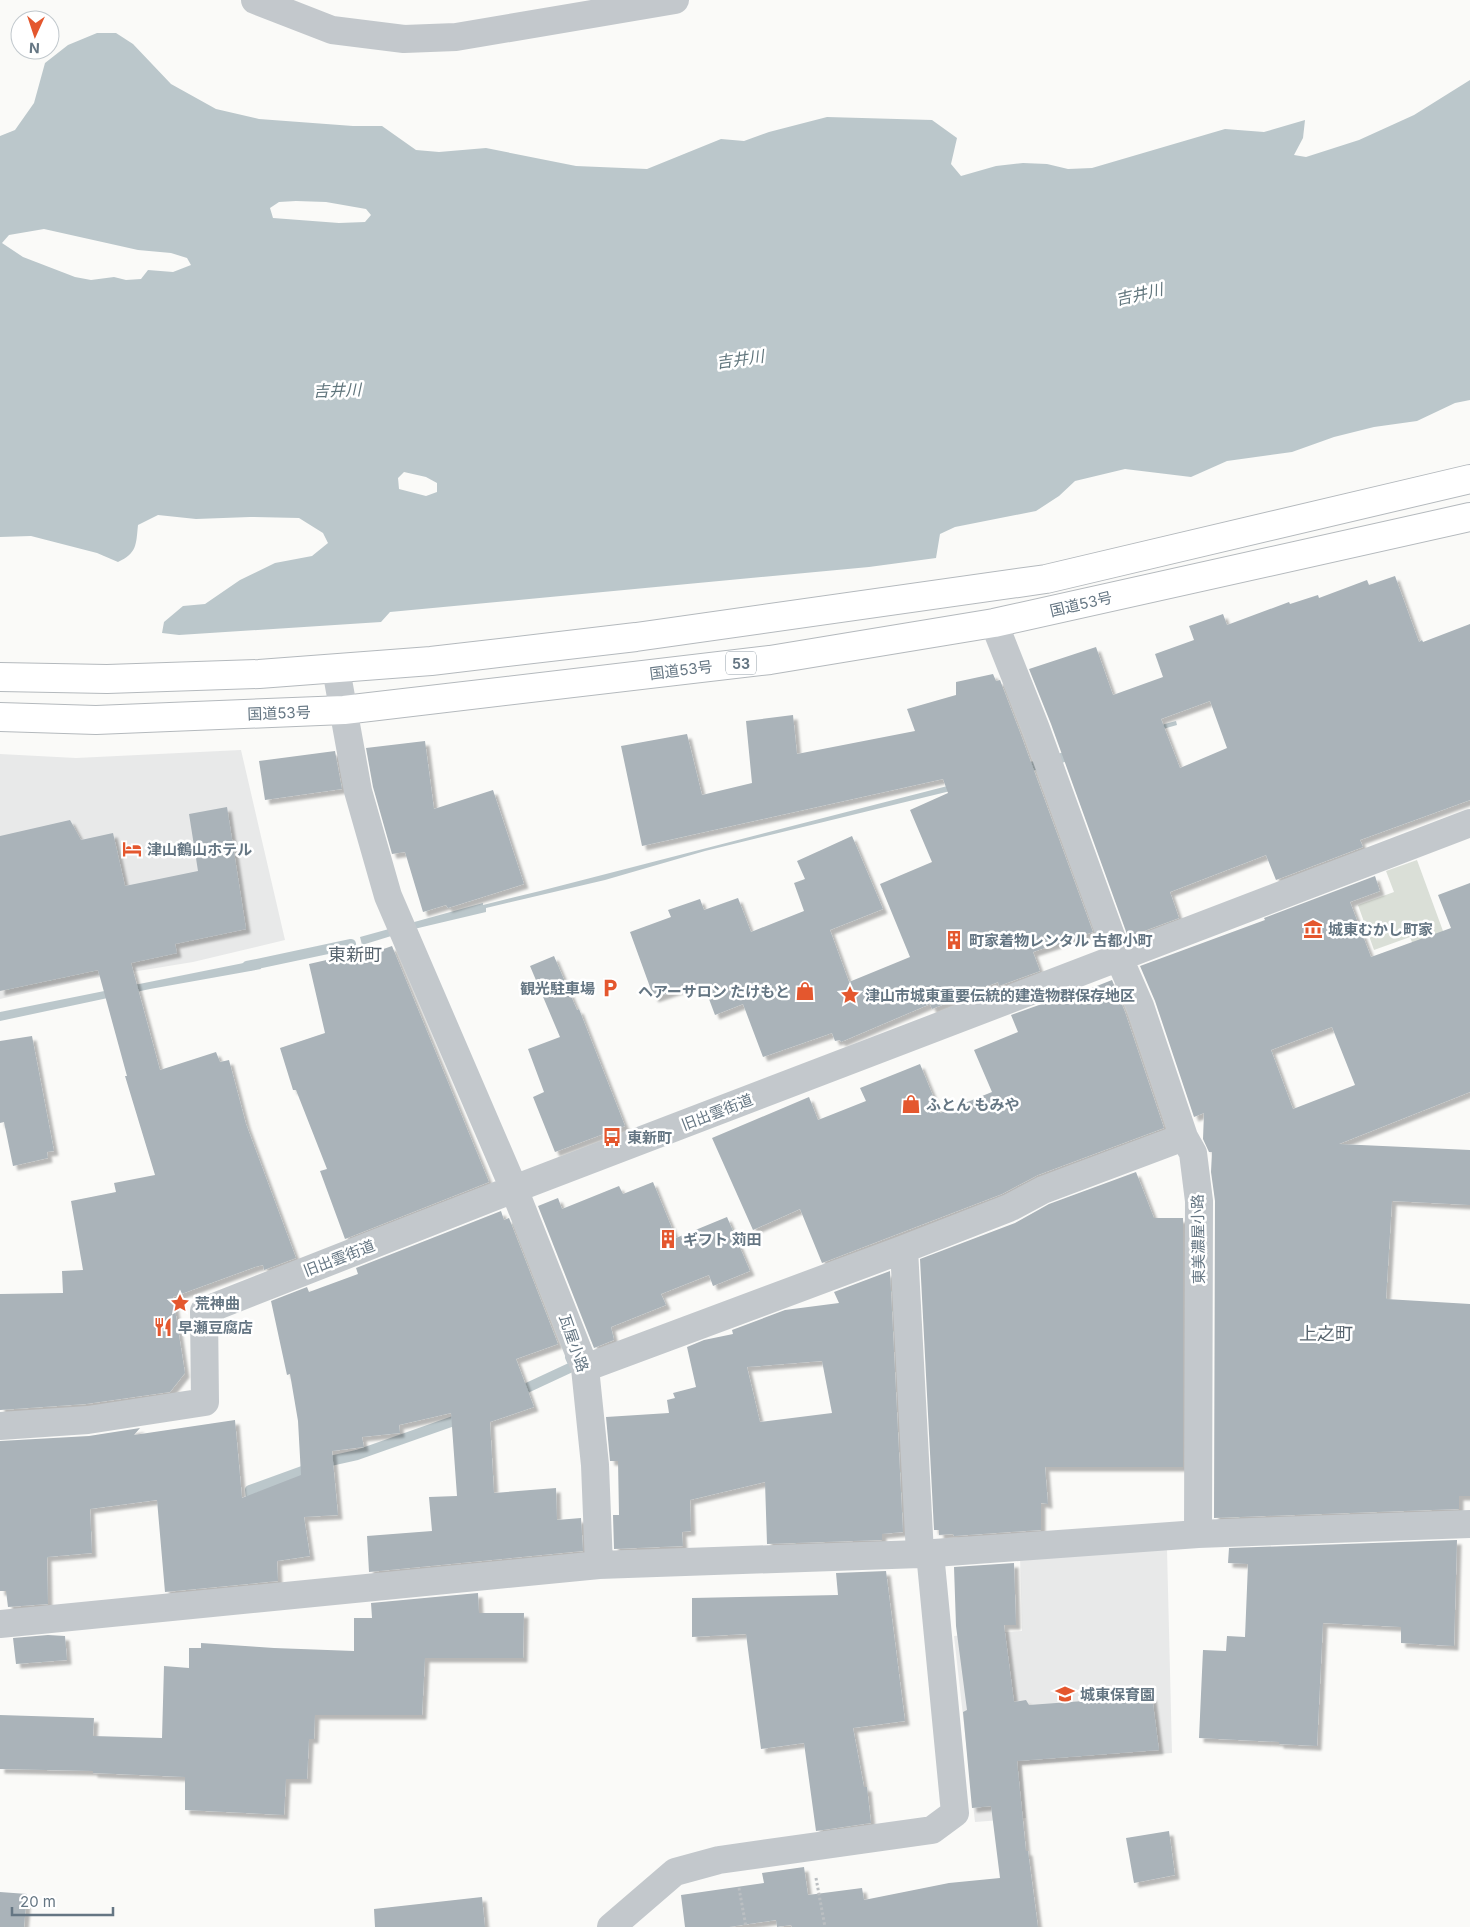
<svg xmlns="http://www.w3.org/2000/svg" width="1470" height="1927" font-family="Inter,'Noto Sans JP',sans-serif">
	<defs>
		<filter id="shadow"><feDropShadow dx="4.5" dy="4.5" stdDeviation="1" flood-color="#0004"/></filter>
	</defs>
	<rect width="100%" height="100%" fill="#fafaf8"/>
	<path fill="#e8e9e9" d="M 241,750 L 285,940 L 193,962 L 89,979 L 0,999 L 0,754 L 76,758 Z
		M 1167,1549 L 1172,1753 L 1022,1765 L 1026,1818 L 975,1822 L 954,1636 L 1022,1631 L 1020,1555 Z"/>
	<path fill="#dadfd7" d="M 1417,860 L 1458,972 L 1428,984 L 1410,937 L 1374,950 L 1358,905 L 1394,892 L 1386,871 Z"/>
	<path fill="#bbc7cb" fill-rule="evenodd" d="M 97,33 L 116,33 L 133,44 L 171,84 L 216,109 L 259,119 L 353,126 L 382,126 L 416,150 L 439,152 L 486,148 L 576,166 L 647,169 L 721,139 L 744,141 L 769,132 L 827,117 L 932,120 L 957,138 L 951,164 L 961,176 L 996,166 L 1023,163 L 1047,164 L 1068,169 L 1092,168 L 1225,129 L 1264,132 L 1305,120 L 1303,138 L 1294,155 L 1306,157 L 1359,140 L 1414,115 L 1470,80 L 1470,400 L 1455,403 L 1417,421 L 1374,427 L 1334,437 L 1292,452 L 1227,461 L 1191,477 L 1125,469 L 1075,481 L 1059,496 L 1036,511 L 955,527 L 940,534 L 936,558 L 869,567 L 390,612 L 381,622 L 179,635 L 162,633 L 164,622 L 183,606 L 205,604 L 240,580 L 275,563 L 312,556 L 328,543 L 323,533 L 299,518 L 250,517 L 196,519 L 158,515 L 138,525 C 136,545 137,553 118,562 L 97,553 L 31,536 L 0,537 L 0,136 L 15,130 L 34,103 L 45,63 L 68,45 ZM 296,201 L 326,202 L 366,209 L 371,215 L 365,222 L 339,223 L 273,218 L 270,208 L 279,202 ZM 44,229 L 138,250 L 171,253 L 187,258 L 191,265 L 173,272 L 148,270 L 141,279 L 126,280 L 114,277 L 91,280 L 75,277 L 23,257 L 2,243 L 9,235 ZM 404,472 L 426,477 L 437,483 L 437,492 L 426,496 L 399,489 L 398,478 Z
		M 1176,721 L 1177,725 L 1128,739 L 1092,754 L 1058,764 L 1051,800 L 1036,770 L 705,851 L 605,880 L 486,908 L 486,912 L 414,929 L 362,945 L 360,937 L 483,903 L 483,905 L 540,891 L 963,782 L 1091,744 Z
		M 259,960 L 261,969 L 150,989 L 0,1021 L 0,1012 Z"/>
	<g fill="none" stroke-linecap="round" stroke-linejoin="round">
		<path stroke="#bbc7cb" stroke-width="10" d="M 247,966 L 351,944
			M 516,1393 L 574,1366 L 570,1357
			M 252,1506 L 250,1490 L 330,1461 L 357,1455 L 465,1417"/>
	</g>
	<path fill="#aab3b9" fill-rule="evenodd" filter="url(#shadow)" d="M 1395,576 L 1419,642 L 1422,640 L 1423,642 L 1470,624 L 1470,800 L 1360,840 L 1363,847 L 1276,880 L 1266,855 L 1170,892 L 1179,918 L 1128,937 L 1051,724 L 1029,669 L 1096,647 L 1113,695 L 1163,677 L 1155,654 L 1194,640 L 1189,626 L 1223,614 L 1227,625 L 1289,602 L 1290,604 L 1318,595 L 1319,598 L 1367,580 L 1369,585 ZM 1210,701 L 1227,748 L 1180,768 L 1161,719 Z
		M 993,674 L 996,681 L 1000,680 L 1021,735 L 1093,932 L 1033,952 L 1040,971 L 999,986 L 998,982 L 932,1009 L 930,1004 L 841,1042 L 840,1040 L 835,1041 L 832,1033 L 763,1057 L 743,1004 L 715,1015 L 706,991 L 699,993 L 695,984 L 654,998 L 630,932 L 671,917 L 668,910 L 700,899 L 704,910 L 738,898 L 751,932 L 804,911 L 794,883 L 805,879 L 797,861 L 852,836 L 883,909 L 830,930 L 849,982 L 910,957 L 880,884 L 932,862 L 910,810 L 948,793 L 943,779 L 642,846 L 621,746 L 687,734 L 702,795 L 752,783 L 746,721 L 793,715 L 797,754 L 915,731 L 907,709 L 956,695 L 956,682 Z
		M 425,741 L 434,809 L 493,790 L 524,884 L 448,908 L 446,905 L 423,912 L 405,852 L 392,854 L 373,787 L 366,748 Z
		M 335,751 L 342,789 L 265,800 L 259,761 Z
		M 227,807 L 246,929 L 175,944 L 177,953 L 131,963 L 160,1070 L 216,1052 L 220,1062 L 229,1060 L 246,1124 L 296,1258 L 264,1270 L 263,1265 L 255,1267 L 173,1297 L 185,1373 L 170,1392 L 86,1404 L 0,1410 L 0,1294 L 63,1293 L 62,1271 L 83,1270 L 71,1201 L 116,1192 L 114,1183 L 155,1175 L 125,1076 L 127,1076 L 98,970 L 0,991 L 0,836 L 70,820 L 81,840 L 113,833 L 125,886 L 198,871 L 189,814 Z
		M 1375,876 L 1380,891 L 1350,902 L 1371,957 L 1451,928 L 1438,895 L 1470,883 L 1470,1092 L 1339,1144 L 1470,1150 L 1470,1205 L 1392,1201 L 1386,1299 L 1470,1304 L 1470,1496 L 1459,1496 L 1459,1509 L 1214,1518 L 1215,1201 L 1211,1172 L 1212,1152 L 1209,1152 L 1203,1139 L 1204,1113 L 1194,1117 L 1155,1001 L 1140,966 L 1265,920 L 1264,918 ZM 1332,1027 L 1355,1085 L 1293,1109 L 1271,1050 Z
		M 392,946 L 489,1182 L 345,1239 L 320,1171 L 327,1169 L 296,1090 L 293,1090 L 280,1048 L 325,1033 L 309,964 L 357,953 L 358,958 Z
		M 554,956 L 577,1010 L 579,1009 L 625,1126 L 555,1152 L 533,1097 L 544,1092 L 528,1049 L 560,1037 L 530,966 Z
		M 1112,980 L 1125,1012 L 1164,1128 L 1038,1175 L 1002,1194 L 822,1263 L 800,1209 L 753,1230 L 712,1138 L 809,1097 L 818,1120 L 866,1101 L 860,1088 L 920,1064 L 940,1113 L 992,1092 L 974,1050 L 1018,1032 L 1011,1015 L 1053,1000 L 1054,1003 Z
		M 32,1036 L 54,1151 L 47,1152 L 48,1158 L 13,1166 L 4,1122 L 0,1123 L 0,1041 Z
		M 1136,1172 L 1154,1218 L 1183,1218 L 1183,1467 L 1045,1467 L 1048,1504 L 1041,1503 L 1041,1530 L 954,1536 L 953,1534 L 939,1535 L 939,1530 L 934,1530 L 920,1259 L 1015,1223 L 1049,1204 Z
		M 653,1182 L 676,1238 L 727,1217 L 750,1271 L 713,1286 L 709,1275 L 661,1294 L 666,1305 L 611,1327 L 614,1340 L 594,1348 L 538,1206 L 558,1198 L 562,1209 L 619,1186 L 623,1194 Z
		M 501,1211 L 504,1220 L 509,1218 L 558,1344 L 516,1359 L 534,1407 L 490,1422 L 494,1493 L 556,1488 L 557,1520 L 581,1518 L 583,1551 L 369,1572 L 367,1536 L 432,1531 L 429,1497 L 457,1496 L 451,1413 L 399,1425 L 400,1433 L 362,1437 L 364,1447 L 332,1451 L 338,1515 L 304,1517 L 310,1556 L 277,1561 L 278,1581 L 165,1592 L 157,1500 L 90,1509 L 92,1553 L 47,1557 L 48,1604 L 8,1607 L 6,1591 L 0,1591 L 0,1441 L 89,1436 L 140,1428 L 134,1435 L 235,1420 L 242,1498 L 301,1475 L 298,1421 L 290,1374 L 287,1375 L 271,1301 L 307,1287 L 309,1292 L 358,1274 L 356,1268 Z
		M 890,1271 L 903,1532 L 882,1534 L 882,1540 L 767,1544 L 765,1482 L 690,1500 L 691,1531 L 682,1532 L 683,1546 L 614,1549 L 613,1515 L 619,1515 L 618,1461 L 610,1461 L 606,1417 L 669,1413 L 667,1400 L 675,1398 L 673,1393 L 696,1387 L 687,1347 L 704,1340 L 733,1334 L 732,1330 L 785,1310 L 839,1303 L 834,1292 ZM 822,1361 L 832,1413 L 760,1422 L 747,1367 Z
		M 1457,1540 L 1454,1646 L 1401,1643 L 1401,1627 L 1323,1623 L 1317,1746 L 1279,1744 L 1279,1742 L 1199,1738 L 1203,1650 L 1226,1651 L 1227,1636 L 1245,1637 L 1248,1564 L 1228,1563 L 1229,1548 Z
		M 1014,1563 L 1016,1625 L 1004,1625 L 1014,1702 L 1026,1700 L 1029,1705 L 1152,1696 L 1159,1750 L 1017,1761 L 1026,1851 L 1028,1851 L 1038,1927 L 792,1927 L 791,1925 L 777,1927 L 776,1920 L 729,1927 L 685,1927 L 681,1895 L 764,1883 L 762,1873 L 804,1867 L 808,1895 L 862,1888 L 864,1900 L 949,1883 L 1000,1878 L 991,1806 L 972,1808 L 963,1712 L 967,1710 L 956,1626 L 954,1567 Z
		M 886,1571 L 905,1721 L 853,1728 L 864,1787 L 867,1787 L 871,1823 L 816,1831 L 804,1743 L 761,1749 L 746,1634 L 692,1637 L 692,1598 L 838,1595 L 836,1573 Z
		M 478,1593 L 479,1613 L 524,1613 L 523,1658 L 425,1658 L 422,1715 L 315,1715 L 314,1739 L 309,1739 L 307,1779 L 286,1779 L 284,1815 L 185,1810 L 185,1777 L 93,1773 L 93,1771 L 0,1769 L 0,1715 L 94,1718 L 93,1736 L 162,1738 L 164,1666 L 189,1668 L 189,1648 L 201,1648 L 201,1643 L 274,1648 L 354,1651 L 354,1618 L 372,1618 L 371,1603 Z
		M 48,1635 L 65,1636 L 67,1660 L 16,1664 L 13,1638 Z
		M 1169,1831 L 1175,1875 L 1134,1883 L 1126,1838 Z
		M 0,1892 L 27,1894 L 24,1927 L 0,1927 Z
		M 482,1897 L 485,1927 L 375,1927 L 374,1909 Z"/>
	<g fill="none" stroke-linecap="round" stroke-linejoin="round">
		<g stroke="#b4b9bd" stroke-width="30">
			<path id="trunk" d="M 0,677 L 107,679 L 259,674 L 431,661 L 636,637 L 1046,579 L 1470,479
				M 0,717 L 96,720 L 344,710 L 770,660 L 994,623 L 1470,517"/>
		</g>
		<path stroke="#bbbfc2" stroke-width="3" stroke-dasharray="2.5 2.5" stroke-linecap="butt" d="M 816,1878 L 825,1927
			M 739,1888 L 746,1927"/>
		<path stroke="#c3c8cc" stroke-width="28" d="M 255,0 L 332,30 L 404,39 L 456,37 L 675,0
			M 994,623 L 1036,729 L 1119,958 L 1140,1006 L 1184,1137 L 1193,1153 L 1199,1201 L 1198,1534
			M 336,669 L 358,791 L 388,896 L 514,1189 L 585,1368 L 595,1465 L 599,1565
			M 585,1368 L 904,1249
			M 0,1426 L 88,1420 L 205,1402 L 204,1311 L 514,1189 L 1470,823
			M 920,1554 L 904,1249 L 1009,1208 L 1043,1190 L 1184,1137
			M 0,1624 L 599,1565 L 920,1554 L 1198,1534 L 1470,1524
			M 611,1927 L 675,1872 L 719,1860 L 932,1830 L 955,1813 L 930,1553"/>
		<use href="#trunk" stroke="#fff" stroke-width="28"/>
	</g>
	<defs>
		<g id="hotel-bare" transform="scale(1.5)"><path d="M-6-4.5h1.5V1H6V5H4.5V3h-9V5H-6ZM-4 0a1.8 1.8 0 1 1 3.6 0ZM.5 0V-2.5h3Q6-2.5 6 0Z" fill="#e4572e" stroke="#fff" stroke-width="2.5" paint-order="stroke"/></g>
		<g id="museum-bare" transform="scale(1.5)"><path d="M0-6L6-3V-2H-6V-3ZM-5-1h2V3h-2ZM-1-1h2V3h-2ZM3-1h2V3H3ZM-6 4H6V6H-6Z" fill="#e4572e" stroke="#fff" stroke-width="2.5" paint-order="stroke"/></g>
		<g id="building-bare" transform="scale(1.5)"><path d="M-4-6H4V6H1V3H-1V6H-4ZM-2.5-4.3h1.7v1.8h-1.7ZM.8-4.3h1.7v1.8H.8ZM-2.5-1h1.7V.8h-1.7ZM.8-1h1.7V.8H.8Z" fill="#e4572e" stroke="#fff" stroke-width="2.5" paint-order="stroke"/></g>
		<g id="parking-bare" transform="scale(1.5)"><path d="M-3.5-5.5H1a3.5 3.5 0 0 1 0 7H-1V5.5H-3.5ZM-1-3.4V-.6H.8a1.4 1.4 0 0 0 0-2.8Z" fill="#e4572e" stroke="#fff" stroke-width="2.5" paint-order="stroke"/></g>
		<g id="shop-bare" transform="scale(1.5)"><path d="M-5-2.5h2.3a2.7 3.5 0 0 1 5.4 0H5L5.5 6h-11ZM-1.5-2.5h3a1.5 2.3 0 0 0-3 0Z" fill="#e4572e" stroke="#fff" stroke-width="2.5" paint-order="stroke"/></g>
		<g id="sight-bare" transform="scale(1.5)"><path d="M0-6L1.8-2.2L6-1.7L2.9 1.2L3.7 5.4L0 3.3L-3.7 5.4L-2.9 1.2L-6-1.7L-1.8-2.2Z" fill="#e4572e" stroke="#fff" stroke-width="2.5" paint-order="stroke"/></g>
		<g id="bus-bare" transform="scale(1.5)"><path d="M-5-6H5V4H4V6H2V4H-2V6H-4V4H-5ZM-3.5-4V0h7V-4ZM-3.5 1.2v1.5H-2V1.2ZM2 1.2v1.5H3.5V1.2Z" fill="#e4572e" stroke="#fff" stroke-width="2.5" paint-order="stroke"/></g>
		<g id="restaurant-bare" transform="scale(1.5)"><path d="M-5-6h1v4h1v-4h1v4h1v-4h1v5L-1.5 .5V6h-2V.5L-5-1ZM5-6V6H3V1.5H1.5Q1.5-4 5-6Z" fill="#e4572e" stroke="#fff" stroke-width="2.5" paint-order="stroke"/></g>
		<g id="school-bare" transform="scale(1.5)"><path d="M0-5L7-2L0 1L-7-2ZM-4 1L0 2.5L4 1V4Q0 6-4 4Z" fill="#e4572e" stroke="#fff" stroke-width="2.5" paint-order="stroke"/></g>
	</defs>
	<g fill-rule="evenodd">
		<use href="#hotel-bare" x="132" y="849"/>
		<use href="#museum-bare" x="1313" y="929"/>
		<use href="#building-bare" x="954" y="940"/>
		<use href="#parking-bare" x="610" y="988"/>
		<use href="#shop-bare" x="805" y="991"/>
		<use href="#sight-bare" x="850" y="995"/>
		<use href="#shop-bare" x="911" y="1104"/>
		<use href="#bus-bare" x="612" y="1137"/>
		<use href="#building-bare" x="668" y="1239"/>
		<use href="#sight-bare" x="180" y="1303"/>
		<use href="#restaurant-bare" x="163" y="1327"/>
		<use href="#school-bare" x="1065" y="1694"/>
	</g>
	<g text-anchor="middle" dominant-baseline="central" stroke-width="5" stroke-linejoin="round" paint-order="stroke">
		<rect fill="#fff" stroke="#939fa8" stroke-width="1" x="726" y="651.5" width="30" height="23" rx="4"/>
		<g font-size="14" font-weight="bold" fill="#657683">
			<text x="741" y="663">53</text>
		</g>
		<g font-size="15" fill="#657683" stroke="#fff">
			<text transform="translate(1081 604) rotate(-13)">国道53号</text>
			<text transform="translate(681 670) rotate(-7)">国道53号</text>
			<text transform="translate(279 713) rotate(-2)">国道53号</text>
			<text transform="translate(717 1112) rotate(-21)">旧出雲街道</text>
			<text transform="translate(1198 1239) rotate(-91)">東美濃屋小路</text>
			<text transform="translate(339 1258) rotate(-21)">旧出雲街道</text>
			<text transform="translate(574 1343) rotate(71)">瓦屋小路</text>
		</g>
		<g font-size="15" font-weight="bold" fill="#657683" stroke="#fff" text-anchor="start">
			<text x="147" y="849">津山鶴山ホテル</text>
			<text x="1328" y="929">城東むかし町家</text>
			<text x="969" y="940">町家着物レンタル 古都小町</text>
			<text x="595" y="988" text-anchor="end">観光駐車場</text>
			<text x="790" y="991" text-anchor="end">ヘアーサロン たけもと</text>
			<text x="865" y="995">津山市城東重要伝統的建造物群保存地区</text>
			<text x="926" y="1104">ふとん もみや</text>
			<text x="627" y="1137">東新町</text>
			<text x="683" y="1239">ギフト 苅田</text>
			<text x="195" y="1303">荒神曲</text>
			<text x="178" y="1327">早瀬豆腐店</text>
			<text x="1080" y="1694">城東保育園</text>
		</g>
		<g font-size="16" font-style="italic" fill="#60757c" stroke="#fff">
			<text transform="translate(1139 294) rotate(-13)">吉井川</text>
			<text transform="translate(740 359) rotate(-8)">吉井川</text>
			<text transform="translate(337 390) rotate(-2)">吉井川</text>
		</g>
		<g font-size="18" fill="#57646e" stroke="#fff">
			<text x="355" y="954">東新町</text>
			<text x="1326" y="1333">上之町</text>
		</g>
	</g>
	<g transform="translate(35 35) rotate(183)"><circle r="24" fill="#ffffff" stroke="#c1c8cd"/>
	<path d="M0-4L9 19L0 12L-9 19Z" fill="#e4572e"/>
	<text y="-8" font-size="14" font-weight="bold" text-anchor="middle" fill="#657683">N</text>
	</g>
	<path d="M12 1907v8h101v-8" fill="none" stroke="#657683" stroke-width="2.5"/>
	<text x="20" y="1907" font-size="15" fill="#657683" stroke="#ffffff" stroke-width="4" paint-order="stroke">20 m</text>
</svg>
